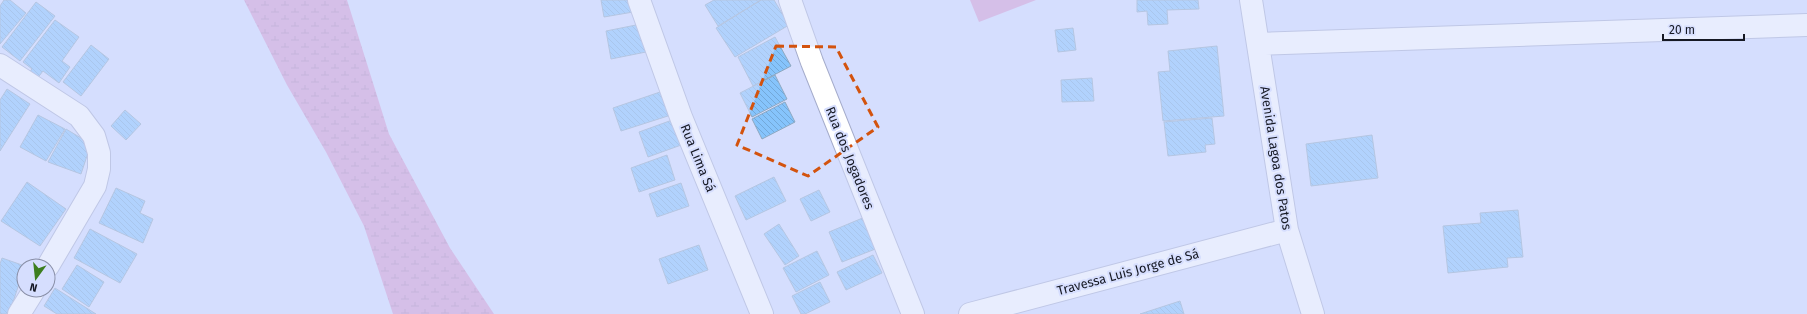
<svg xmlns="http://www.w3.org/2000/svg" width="1807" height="314" font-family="'Fira Sans',sans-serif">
	<defs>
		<pattern id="wetland-marsh" width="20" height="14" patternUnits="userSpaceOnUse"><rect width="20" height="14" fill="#d499cf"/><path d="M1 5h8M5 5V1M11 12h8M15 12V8" fill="none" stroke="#b583b2"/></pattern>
		<pattern id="building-back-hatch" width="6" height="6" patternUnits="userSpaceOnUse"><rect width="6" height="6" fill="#86c4fc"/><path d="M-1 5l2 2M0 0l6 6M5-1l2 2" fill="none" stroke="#73a8d8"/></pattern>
	</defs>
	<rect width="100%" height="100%" fill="#d6defe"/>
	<path fill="#d499cf" d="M 970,0 L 1036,0 L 979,22 Z"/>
	<path fill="url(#wetland-marsh)" d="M 244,0 L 347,0 L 389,134 L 450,248 L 494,314 L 393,314 L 364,226 L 326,152 L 287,85 Z"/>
	<path fill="url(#building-back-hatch)" stroke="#8ea8c0" d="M 4,0 L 10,0 L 26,13 L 0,44 L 0,6 Z
		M 601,0 L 637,0 L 639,11 L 604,17 Z
		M 714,0 L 761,0 L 718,26 L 705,5 Z
		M 761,0 L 774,0 L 789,25 L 735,57 L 716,28 Z
		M 1137,0 L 1198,0 L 1199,9 L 1167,10 L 1168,24 L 1148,25 L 1147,11 L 1137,12 Z
		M 36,2 L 55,16 L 20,61 L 2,47 Z
		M 55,20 L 79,37 L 62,61 L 70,67 L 59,83 L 43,71 L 36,80 L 28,74 L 32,69 L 23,62 Z
		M 646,23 L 651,51 L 611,59 L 606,31 Z
		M 1073,28 L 1076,50 L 1058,52 L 1055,30 Z
		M 775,37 L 791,66 L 753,86 L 738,57 Z
		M 91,45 L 109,59 L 81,96 L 63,82 Z
		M 1217,46 L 1224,116 L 1163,121 L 1158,72 L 1170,71 L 1168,51 Z
		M 775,75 L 787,99 L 752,117 L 740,93 Z
		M 1092,78 L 1094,101 L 1062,102 L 1061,80 Z
		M 7,89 L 30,104 L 0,151 L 0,100 Z
		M 663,91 L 671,115 L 621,131 L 613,108 Z
		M 785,102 L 795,122 L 762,139 L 752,119 Z
		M 125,110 L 141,124 L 126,140 L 111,126 Z
		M 38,115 L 65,129 L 46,161 L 20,147 Z
		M 1212,118 L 1215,144 L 1205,145 L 1206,152 L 1168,156 L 1164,122 Z
		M 675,119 L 684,144 L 648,157 L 639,132 Z
		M 66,129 L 91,144 L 81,174 L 48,162 Z
		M 1372,135 L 1378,178 L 1311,186 L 1306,144 Z
		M 667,155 L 675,180 L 639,192 L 631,168 Z
		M 774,177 L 786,201 L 746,220 L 735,196 Z
		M 27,182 L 66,209 L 40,246 L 1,221 Z
		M 681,183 L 689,206 L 657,217 L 649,194 Z
		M 116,188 L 145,201 L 140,213 L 153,219 L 143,243 L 99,223 Z
		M 819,190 L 830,212 L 811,221 L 800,199 Z
		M 1518,210 L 1523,257 L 1507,258 L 1508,267 L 1448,273 L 1443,226 L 1481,223 L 1480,213 Z
		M 865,217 L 878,248 L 842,262 L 829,232 Z
		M 779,224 L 799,256 L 785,265 L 764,234 Z
		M 90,229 L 137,254 L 120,283 L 74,258 Z
		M 699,245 L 708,270 L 668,284 L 659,259 Z
		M 817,251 L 829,275 L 796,292 L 783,268 Z
		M 873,255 L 882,273 L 846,290 L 837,272 Z
		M 2,258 L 22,265 L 20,271 L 23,272 L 9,314 L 0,314 L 0,264 Z
		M 77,265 L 104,282 L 89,307 L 62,289 Z
		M 820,282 L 830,302 L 805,314 L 801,314 L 792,296 Z
		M 55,288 L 96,314 L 57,314 L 44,306 Z
		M 1180,301 L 1184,314 L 1140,314 Z"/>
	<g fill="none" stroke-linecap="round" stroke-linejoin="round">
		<g stroke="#a5accb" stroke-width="24">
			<path id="minor" d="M 639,0 L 681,117 L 762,314
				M 790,0 L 812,62 L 913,314
				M 1251,0 L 1287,230 L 1313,314
				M 1258,44 L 1807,25
				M 0,65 L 79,116 L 94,136 L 99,153 L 99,169 L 95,186 L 48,266
				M 19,314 L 34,290
				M 970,314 L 1287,230"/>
		</g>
		<use href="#minor" stroke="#fff" stroke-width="22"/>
	</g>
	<path d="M0 0H1807V314H0ZM 776,46 L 836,47 L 878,127 L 808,176 L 737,145 Z" fill="#d6defe" fill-opacity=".55" fill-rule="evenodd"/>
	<path fill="none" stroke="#d3530e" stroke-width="3" stroke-dasharray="8 5" stroke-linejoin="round" d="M 776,46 L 836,47 L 878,127 L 808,176 L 737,145 Z"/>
	<g text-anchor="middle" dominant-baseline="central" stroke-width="4" stroke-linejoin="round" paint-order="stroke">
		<g font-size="13" fill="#161924" stroke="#d6defe">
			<text transform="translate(698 158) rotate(68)">Rua Lima Sá</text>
			<text transform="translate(850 158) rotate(68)">Rua dos Jogadores</text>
			<text transform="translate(1276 158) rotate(81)">Avenida Lagoa dos Patos</text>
			<text transform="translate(1128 272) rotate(-15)">Travessa Luis Jorge de Sá</text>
		</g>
	</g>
	<g transform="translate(36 278) rotate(195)"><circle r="19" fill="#d6defe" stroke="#898fa7"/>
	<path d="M0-3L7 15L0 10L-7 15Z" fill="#3c7e1f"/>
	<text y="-6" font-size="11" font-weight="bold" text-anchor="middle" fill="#161924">N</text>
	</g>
	<path d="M1663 34v6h81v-6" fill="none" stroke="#161924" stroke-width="2"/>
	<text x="1669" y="34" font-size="12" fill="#161924" stroke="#d6defe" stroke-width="3" paint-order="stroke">20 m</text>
</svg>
